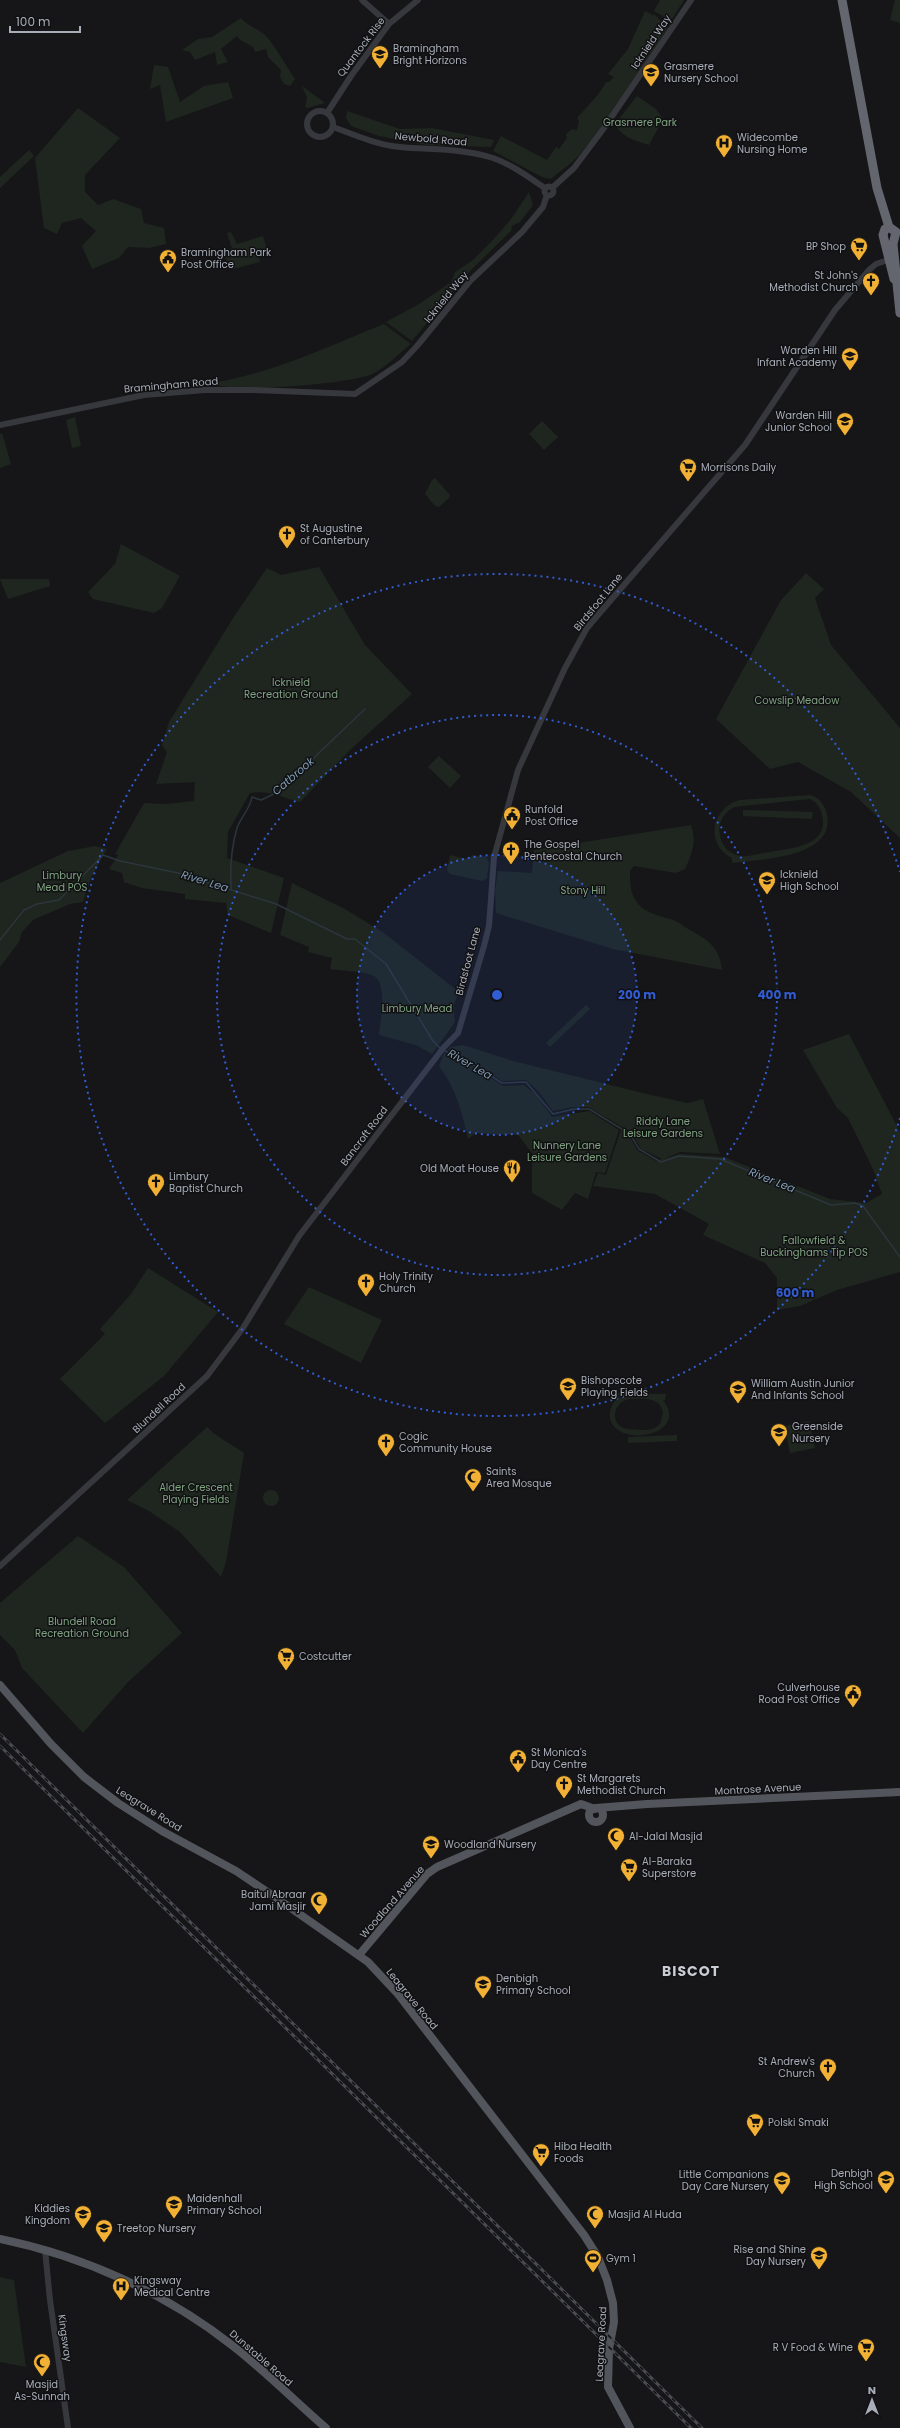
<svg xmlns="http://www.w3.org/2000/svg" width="900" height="2428" font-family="Poppins,sans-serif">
	<rect width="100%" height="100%" fill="#161618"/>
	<path fill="#1e261f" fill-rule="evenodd" d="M 660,0 L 684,0 L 669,24 L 663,16 L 654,11 Z
		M 895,0 L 900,0 L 900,23 L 890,20 Z
		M 645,11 L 653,15 L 652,18 L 654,14 L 668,28 C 640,70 614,114 581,153 C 573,163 561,170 551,179 L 542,177 L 493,151 L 501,136 L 547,160 L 556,147 L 559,149 L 567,138 L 566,134 L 572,129 L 577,130 L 579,121 L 577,118 C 588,105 598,97 606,82 L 609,82 L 614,77 L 608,74 L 628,49 Z
		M 241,18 C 248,26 256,28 264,34 C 273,42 288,69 295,79 L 290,86 L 284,84 L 280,77 L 281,70 L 268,57 L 266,49 L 255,52 L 253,47 L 240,40 L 237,36 L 221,49 L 228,62 L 217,65 L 215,52 L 195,60 L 190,52 L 182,50 L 198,39 L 212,37 Z
		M 154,65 L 168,67 L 180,102 L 204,86 L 228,82 L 233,98 L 166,122 L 160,85 L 150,89 Z
		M 302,86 L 325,103 L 308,108 L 305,107 L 307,98 Z
		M 637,96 L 656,109 L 663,119 L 649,145 C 636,141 621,137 615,124 Z
		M 78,108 L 120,138 L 85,175 L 85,192 L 98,205 L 113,199 L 141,209 L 144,223 L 164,228 L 166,244 L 149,248 L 128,247 L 119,258 L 92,269 L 82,246 L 96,231 L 81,218 L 62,223 L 57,234 L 44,228 L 35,158 Z
		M 347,111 L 400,129 L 432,128 L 494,140 L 491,147 L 426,145 L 379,136 L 351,126 L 346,118 Z
		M 29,150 L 34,156 L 0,188 L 0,177 Z
		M 529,192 L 533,205 L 520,222 L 512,226 L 511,231 L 470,271 L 412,341 L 386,322 L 419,304 L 451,282 L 455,272 L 473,260 L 492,241 L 511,219 Z
		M 231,232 L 237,244 L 263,236 L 268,252 L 258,255 L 260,262 L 230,270 L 223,251 L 232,248 L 227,233 Z
		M 384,324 L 411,344 C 398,354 385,369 370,375 C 345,384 231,394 210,383 C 271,374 327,347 384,324 Z
		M 75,417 L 81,446 L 72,448 L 66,420 Z
		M 542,421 L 558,437 L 544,450 L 529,434 Z
		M 2,433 L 11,464 L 0,468 L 0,434 Z
		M 435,478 L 450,495 L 449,498 L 439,507 L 435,506 L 425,494 L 432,480 Z
		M 121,544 L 180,576 L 162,608 L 154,613 L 93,599 L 88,592 L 115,564 Z
		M 319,567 L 365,645 L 412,694 L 350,750 L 300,802 C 279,797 271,790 250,793 L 228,832 L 227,858 L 284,878 L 271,933 L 228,915 L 226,903 L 185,899 L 185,894 L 142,888 L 124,882 L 122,873 L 109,869 L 118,855 L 115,854 L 144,803 L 166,804 L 194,801 L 195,782 L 156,784 L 167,752 L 162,745 L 169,722 L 235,615 L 267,568 L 281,575 Z
		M 806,573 L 824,589 L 815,598 L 831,645 L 900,728 L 900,838 L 851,792 L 798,762 L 770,769 L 716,719 L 781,600 Z
		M 0,579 L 49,579 L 50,586 L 8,599 Z
		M 439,756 L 461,776 L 450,788 L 428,767 Z
		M 809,795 C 819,796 825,806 827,814 C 836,858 761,859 732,863 L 732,858 C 704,844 712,807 740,800 ZM 810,799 C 816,802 821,808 822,815 C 830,847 790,848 770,852 C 761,853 749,857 740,856 C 730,854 721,846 720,835 C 717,823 724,813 734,807 Z
		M 743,810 L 813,812 L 812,819 L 743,816 Z
		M 691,825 C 697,841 692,854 685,869 L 676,873 L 634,866 L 630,871 C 630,880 630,893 636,901 C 643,913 661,916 673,920 C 680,922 685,928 692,931 C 709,941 720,948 722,970 L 613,949 L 496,913 L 495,891 L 498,871 L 532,873 L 534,850 Z
		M 95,846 L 107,849 L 91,878 L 83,902 L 70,904 L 33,920 L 22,932 L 19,942 L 0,967 L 0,883 L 68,851 Z
		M 450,855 L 467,859 L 473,855 L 486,857 L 489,863 L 487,878 L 482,881 L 450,874 L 447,870 Z
		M 292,883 L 345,909 L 384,933 L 459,992 L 453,1006 L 455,1022 L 432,1054 L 416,1045 L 379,1035 C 380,1021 388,984 374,976 C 363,971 343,971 330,969 L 332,958 L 308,952 L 309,947 L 280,935 Z
		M 586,1005 L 590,1009 L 550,1047 L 546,1043 Z
		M 849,1034 L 900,1132 L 900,1272 L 837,1290 L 800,1306 L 777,1310 L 777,1278 L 765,1263 L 703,1235 L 709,1224 L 655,1194 L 593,1186 L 598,1173 L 606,1175 L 621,1130 L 629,1135 L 637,1150 L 656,1161 L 662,1159 L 641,1149 L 631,1132 L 588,1107 L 572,1107 L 553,1111 L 539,1092 L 526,1080 L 502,1081 L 474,1063 L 447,1051 L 451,1047 L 463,1045 L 513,1061 L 651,1095 L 688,1103 L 703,1099 L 720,1154 L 680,1152 L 664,1159 L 679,1154 L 724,1157 L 830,1199 L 866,1203 L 882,1194 L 873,1169 L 848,1118 L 837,1108 L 803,1050 Z
		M 444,1053 L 476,1068 L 503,1086 L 524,1085 L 536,1095 L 552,1117 L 589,1111 L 619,1130 L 605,1173 L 596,1172 L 588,1199 L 575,1193 L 562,1210 L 532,1193 L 532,1153 L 518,1135 L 476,1133 L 468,1139 C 461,1109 457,1091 439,1066 Z
		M 148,1268 L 218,1312 L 164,1376 L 105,1423 L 60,1379 L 105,1334 L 100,1329 L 131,1294 Z
		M 309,1287 L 382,1320 L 361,1363 L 284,1324 Z
		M 613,1393 L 666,1394 L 665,1400 L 663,1400 C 691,1436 616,1449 610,1418 C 609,1410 612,1404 617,1398 L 613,1398 ZM 629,1399 C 643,1399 660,1396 663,1413 L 660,1424 C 654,1430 648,1430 640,1430 C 635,1429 629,1430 624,1428 C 608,1421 615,1402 629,1399 Z
		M 809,1421 L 815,1448 L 790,1453 L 784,1426 Z
		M 207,1427 C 219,1439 230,1443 244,1453 L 226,1562 L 221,1577 L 180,1532 L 149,1511 L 127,1500 Z
		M 677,1435 L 677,1441 L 628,1443 L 628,1437 Z
		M263 1498a8 8 0 1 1 16 0a8 8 0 1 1-16 0Z
		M 78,1536 L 124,1567 L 182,1633 L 128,1682 L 83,1733 L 22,1668 L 15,1650 L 0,1635 L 0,1603 Z
		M 0,2277 L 14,2280 L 26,2367 L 0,2362 Z"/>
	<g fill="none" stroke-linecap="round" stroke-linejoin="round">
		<path stroke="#2c353c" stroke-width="1.5" d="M 231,890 C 230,869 231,848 237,828 C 241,817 250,809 252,797 L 261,800 L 278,792 L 365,709
			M 0,940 L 24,910 L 37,904 L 59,900 L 103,855 L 120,861 L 178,873 L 276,904 L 347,939 L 355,939 L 386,964 L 433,1041 L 441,1049
			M 445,1051 L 477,1067 L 502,1083 L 526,1082 L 553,1114 L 574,1109 L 589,1109 L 630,1134 L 639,1149 L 661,1162 L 679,1156 L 720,1159 L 831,1205 L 855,1203 L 863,1206 L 900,1257"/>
		<path stroke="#37383d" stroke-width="6" d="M 362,0 L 389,24
			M307 124a13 13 0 1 1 26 0a13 13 0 1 1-26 0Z
			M 327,113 L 351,76 L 389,24 L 418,0
			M 333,127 C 355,135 377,145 400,147 C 431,150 462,148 493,158 C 513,165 528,177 545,188
			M544.5 191a4.5 4.5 0 1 1 9 0a4.5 4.5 0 1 1-9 0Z
			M 552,188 L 574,168 L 604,128 L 691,0
			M 0,425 L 144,395 L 205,390 L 252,390 L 355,394 L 402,362 L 417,346 L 470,281 L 522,232 L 543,207 L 547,195
			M 0,1566 L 207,1376 L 243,1328 L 299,1236 L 444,1047 L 458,1033 L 484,946 L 489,926 L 494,857 L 518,770 L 565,668 L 587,628 L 598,615 L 745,445 L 835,310 L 869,270 L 876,264 L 888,260
			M 45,2250 L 50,2300 L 68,2428"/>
		<path stroke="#53555c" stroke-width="8" d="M 0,1685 L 51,1744 L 84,1777 L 118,1803 L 162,1831 L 236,1871 L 278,1899 L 368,1962 L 398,1994 L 584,2235 L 598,2257 L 607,2280 L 613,2303 L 614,2322 L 609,2349 L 608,2387 L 630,2428
			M 596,1808 L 647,1804 L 900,1792
			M589 1815a7 7 0 1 1 14 0a7 7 0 1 1-14 0Z
			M 359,1955 L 427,1874 L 437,1867 L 581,1804 L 595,1809
			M 0,2239 C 83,2256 166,2293 233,2346 C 265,2371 295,2401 326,2428"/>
		<path stroke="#63666e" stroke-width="9" d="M 842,0 L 877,188 L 889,227 L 896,232 L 893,244 L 900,313
			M 889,227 L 885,229 L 883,235 L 894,279"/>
		<g stroke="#4a4c52" stroke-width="3">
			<path id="rail" d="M 0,1734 L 702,2428
				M 0,1746 L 691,2428"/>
		</g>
		<use href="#rail" stroke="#111113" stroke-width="1.5" stroke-dasharray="4.5" stroke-linecap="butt"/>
	</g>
	<circle cx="497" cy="995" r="140" fill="#325cd3" fill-opacity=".12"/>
	<g fill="none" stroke="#325cd3" stroke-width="2" stroke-dasharray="2 4">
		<circle cx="497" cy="995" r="140"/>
		<circle cx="497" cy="995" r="280"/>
		<path d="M900 1118A421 421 0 1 1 900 872"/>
	</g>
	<defs>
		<g id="school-pin" transform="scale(0.9)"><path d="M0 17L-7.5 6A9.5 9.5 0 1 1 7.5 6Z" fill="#f2b134" stroke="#111113"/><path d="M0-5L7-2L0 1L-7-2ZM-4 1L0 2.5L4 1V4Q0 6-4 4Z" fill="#111"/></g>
		<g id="hospital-pin" transform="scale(0.9)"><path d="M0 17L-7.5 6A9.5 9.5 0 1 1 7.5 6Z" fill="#f2b134" stroke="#111113"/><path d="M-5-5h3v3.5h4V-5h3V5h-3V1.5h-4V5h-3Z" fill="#111"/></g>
		<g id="supermarket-pin" transform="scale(0.9)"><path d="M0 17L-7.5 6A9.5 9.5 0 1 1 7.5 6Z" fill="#f2b134" stroke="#111113"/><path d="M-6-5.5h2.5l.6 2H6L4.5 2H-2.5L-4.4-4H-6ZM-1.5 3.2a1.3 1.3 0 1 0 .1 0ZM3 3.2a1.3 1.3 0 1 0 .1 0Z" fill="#111"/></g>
		<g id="civic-pin" transform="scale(0.9)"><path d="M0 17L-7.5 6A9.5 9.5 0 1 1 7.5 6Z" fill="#f2b134" stroke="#111113"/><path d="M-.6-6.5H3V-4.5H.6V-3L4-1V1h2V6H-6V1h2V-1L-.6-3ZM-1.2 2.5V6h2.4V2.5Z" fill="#111"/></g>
		<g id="church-pin" transform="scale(0.9)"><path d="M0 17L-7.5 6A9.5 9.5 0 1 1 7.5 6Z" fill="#f2b134" stroke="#111113"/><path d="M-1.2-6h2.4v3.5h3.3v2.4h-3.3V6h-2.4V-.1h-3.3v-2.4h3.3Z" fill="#111"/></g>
		<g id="restaurant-pin" transform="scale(0.9)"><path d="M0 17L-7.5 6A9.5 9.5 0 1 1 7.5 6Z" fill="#f2b134" stroke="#111113"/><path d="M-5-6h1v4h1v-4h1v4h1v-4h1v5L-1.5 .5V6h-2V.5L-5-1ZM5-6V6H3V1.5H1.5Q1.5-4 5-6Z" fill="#111"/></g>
		<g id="mosque-pin" transform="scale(0.9)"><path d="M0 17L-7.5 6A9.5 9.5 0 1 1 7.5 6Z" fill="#f2b134" stroke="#111113"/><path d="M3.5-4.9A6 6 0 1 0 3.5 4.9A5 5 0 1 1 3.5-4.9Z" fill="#111"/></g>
		<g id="stadium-pin" transform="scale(0.9)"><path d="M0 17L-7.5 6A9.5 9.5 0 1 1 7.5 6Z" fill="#f2b134" stroke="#111113"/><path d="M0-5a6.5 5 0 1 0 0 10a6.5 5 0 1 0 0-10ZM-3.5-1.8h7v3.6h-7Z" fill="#111"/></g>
	</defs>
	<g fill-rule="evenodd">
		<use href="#school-pin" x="380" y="54"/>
		<use href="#school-pin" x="651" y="72"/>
		<use href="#hospital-pin" x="724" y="143"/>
		<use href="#supermarket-pin" x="859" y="246"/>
		<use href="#civic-pin" x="168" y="258"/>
		<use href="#church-pin" x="871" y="281"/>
		<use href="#school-pin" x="850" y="356"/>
		<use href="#school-pin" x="845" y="421"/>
		<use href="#supermarket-pin" x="688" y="467"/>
		<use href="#church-pin" x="287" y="534"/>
		<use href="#civic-pin" x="512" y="815"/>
		<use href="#church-pin" x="511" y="850"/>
		<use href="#school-pin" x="767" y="880"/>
		<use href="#restaurant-pin" x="512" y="1168"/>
		<use href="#church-pin" x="156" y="1182"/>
		<use href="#church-pin" x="366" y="1282"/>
		<use href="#school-pin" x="568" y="1386"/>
		<use href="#school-pin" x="738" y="1389"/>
		<use href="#school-pin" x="779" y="1432"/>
		<use href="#church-pin" x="386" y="1442"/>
		<use href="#mosque-pin" x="473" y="1477"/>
		<use href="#supermarket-pin" x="286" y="1656"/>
		<use href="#civic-pin" x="853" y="1693"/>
		<use href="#civic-pin" x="518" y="1758"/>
		<use href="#church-pin" x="564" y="1784"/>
		<use href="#mosque-pin" x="616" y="1836"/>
		<use href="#school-pin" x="431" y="1844"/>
		<use href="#supermarket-pin" x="629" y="1867"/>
		<use href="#mosque-pin" x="319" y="1900"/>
		<use href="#school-pin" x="483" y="1984"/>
		<use href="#church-pin" x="828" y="2067"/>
		<use href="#supermarket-pin" x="755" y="2122"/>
		<use href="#supermarket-pin" x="541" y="2152"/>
		<use href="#school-pin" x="886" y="2179"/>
		<use href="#school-pin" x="782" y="2180"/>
		<use href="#school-pin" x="174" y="2204"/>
		<use href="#school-pin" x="83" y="2214"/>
		<use href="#mosque-pin" x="595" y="2214"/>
		<use href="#school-pin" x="104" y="2228"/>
		<use href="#school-pin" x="819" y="2255"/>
		<use href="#stadium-pin" x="593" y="2258"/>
		<use href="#hospital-pin" x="121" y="2286"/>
		<use href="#supermarket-pin" x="866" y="2347"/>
		<use href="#mosque-pin" x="42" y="2362"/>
	</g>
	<g text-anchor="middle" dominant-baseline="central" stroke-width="3" stroke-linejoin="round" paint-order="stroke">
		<g font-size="10" fill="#a8adb8" stroke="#111113">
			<text transform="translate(651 42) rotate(-56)">Icknield Way</text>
			<text transform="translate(361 47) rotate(-53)">Quantock Rise</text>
			<text transform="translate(431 139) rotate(5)">Newbold Road</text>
			<text transform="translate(446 297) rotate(-51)">Icknield Way</text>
			<text transform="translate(171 385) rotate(-5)">Bramingham Road</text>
			<text transform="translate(598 602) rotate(-51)">Birdsfoot Lane</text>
			<text transform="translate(468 961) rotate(-75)">Birdsfoot Lane</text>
			<text transform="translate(364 1136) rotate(-53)">Bancroft Road</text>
			<text transform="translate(159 1408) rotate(-43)">Blundell Road</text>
			<text transform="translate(758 1789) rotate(-3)">Montrose Avenue</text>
			<text transform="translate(149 1809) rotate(32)">Leagrave Road</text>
			<text transform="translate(392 1902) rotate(-49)">Woodland Avenue</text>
			<text transform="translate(412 1999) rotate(51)">Leagrave Road</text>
			<text transform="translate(65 2338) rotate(82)">Kingsway</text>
			<text transform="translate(601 2344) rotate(-87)">Leagrave Road</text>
			<text transform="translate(261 2358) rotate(41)">Dunstable Road</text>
		</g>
		<g font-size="10" fill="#a8adb8" stroke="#111113" text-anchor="start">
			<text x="393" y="48">Bramingham<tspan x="393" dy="12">Bright Horizons</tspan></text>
			<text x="664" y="66">Grasmere<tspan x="664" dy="12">Nursery School</tspan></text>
			<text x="737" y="137">Widecombe<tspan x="737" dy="12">Nursing Home</tspan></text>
			<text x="846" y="246" text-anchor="end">BP Shop</text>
			<text x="181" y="252">Bramingham Park<tspan x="181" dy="12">Post Office</tspan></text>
			<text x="858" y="275" text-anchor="end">St John's<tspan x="858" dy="12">Methodist Church</tspan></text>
			<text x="837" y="350" text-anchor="end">Warden Hill<tspan x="837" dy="12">Infant Academy</tspan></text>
			<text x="832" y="415" text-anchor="end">Warden Hill<tspan x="832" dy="12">Junior School</tspan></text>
			<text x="701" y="467">Morrisons Daily</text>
			<text x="300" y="528">St Augustine<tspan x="300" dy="12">of Canterbury</tspan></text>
			<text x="525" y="809">Runfold<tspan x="525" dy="12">Post Office</tspan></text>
			<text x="524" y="844">The Gospel<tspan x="524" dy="12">Pentecostal Church</tspan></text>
			<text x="780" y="874">Icknield<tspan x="780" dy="12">High School</tspan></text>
			<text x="499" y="1168" text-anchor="end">Old Moat House</text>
			<text x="169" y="1176">Limbury<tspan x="169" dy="12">Baptist Church</tspan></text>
			<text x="379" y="1276">Holy Trinity<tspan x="379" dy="12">Church</tspan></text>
			<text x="581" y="1380">Bishopscote<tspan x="581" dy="12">Playing Fields</tspan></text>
			<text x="751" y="1383">William Austin Junior<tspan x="751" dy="12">And Infants School</tspan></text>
			<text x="792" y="1426">Greenside<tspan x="792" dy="12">Nursery</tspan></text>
			<text x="399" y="1436">Cogic<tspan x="399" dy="12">Community House</tspan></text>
			<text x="486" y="1471">Saints<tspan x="486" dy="12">Area Mosque</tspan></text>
			<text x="299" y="1656">Costcutter</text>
			<text x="840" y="1687" text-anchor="end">Culverhouse<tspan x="840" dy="12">Road Post Office</tspan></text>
			<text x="531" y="1752">St Monica's<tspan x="531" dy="12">Day Centre</tspan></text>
			<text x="577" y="1778">St Margarets<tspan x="577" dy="12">Methodist Church</tspan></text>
			<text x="629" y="1836">Al-Jalal Masjid</text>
			<text x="444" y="1844">Woodland Nursery</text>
			<text x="642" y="1861">Al-Baraka<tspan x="642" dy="12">Superstore</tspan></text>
			<text x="306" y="1894" text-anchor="end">Baitul Abraar<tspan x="306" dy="12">Jami Masjir</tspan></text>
			<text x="496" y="1978">Denbigh<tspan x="496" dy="12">Primary School</tspan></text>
			<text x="815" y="2061" text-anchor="end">St Andrew's<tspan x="815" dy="12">Church</tspan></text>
			<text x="768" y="2122">Polski Smaki</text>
			<text x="554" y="2146">Hiba Health<tspan x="554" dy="12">Foods</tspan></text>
			<text x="873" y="2173" text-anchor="end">Denbigh<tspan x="873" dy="12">High School</tspan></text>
			<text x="769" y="2174" text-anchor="end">Little Companions<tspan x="769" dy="12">Day Care Nursery</tspan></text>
			<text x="187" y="2198">Maidenhall<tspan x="187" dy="12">Primary School</tspan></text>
			<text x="70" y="2208" text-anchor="end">Kiddies<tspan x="70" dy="12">Kingdom</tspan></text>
			<text x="608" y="2214">Masjid Al Huda</text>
			<text x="117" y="2228">Treetop Nursery</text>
			<text x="806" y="2249" text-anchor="end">Rise and Shine<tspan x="806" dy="12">Day Nursery</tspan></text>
			<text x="606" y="2258">Gym 1</text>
			<text x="134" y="2280">Kingsway<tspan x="134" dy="12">Medical Centre</tspan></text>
			<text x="853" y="2347" text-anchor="end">R V Food &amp; Wine</text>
			<text x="42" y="2384" text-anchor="middle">Masjid<tspan x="42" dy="12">As-Sunnah</tspan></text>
		</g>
		<g font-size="10" fill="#7fa381" stroke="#111113">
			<text x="640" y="122">Grasmere Park</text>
			<text x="291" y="682">Icknield<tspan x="291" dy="12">Recreation Ground</tspan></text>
			<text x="797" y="700">Cowslip Meadow</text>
			<text x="62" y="875">Limbury<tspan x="62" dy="12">Mead POS</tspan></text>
			<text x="583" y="890">Stony Hill</text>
			<text x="417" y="1008">Limbury Mead</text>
			<text x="663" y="1121">Riddy Lane<tspan x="663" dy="12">Leisure Gardens</tspan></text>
			<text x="567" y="1145">Nunnery Lane<tspan x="567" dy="12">Leisure Gardens</tspan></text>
			<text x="814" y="1240">Fallowfield &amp;<tspan x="814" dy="12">Buckinghams Tip POS</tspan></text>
			<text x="196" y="1487">Alder Crescent<tspan x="196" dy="12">Playing Fields</tspan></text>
			<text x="82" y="1621">Blundell Road<tspan x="82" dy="12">Recreation Ground</tspan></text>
		</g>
		<g font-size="11" font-style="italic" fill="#7f9bb3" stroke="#111113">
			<text transform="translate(293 776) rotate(-41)">Catbrook</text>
			<text transform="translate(205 881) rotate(17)">River Lea</text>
			<text transform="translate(470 1064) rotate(30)">River Lea</text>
			<text transform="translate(772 1180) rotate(22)">River Lea</text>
		</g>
		<g font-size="14" font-weight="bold" letter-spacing="1" fill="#c9ccd4" stroke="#111113">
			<text x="691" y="1971">BISCOT</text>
		</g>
	</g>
	<circle cx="497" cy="995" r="6" fill="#325cd3" stroke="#111113" stroke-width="2"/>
	<g font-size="12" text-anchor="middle" font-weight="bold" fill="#325cd3" stroke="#111113" stroke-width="3" stroke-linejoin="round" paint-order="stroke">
		<text x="637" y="999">200 m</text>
		<text x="777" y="999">400 m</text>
		<text x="795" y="1297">600 m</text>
	</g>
	<g transform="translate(872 2400)" stroke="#111113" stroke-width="3" paint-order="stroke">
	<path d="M0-3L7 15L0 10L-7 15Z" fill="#a8adb8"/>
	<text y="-6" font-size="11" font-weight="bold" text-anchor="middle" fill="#a8adb8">N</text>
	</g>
	<path d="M10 26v6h70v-6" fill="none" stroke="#a8adb8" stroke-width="2"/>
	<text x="16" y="26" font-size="12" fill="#a8adb8" stroke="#111113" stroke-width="3" paint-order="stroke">100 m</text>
</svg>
